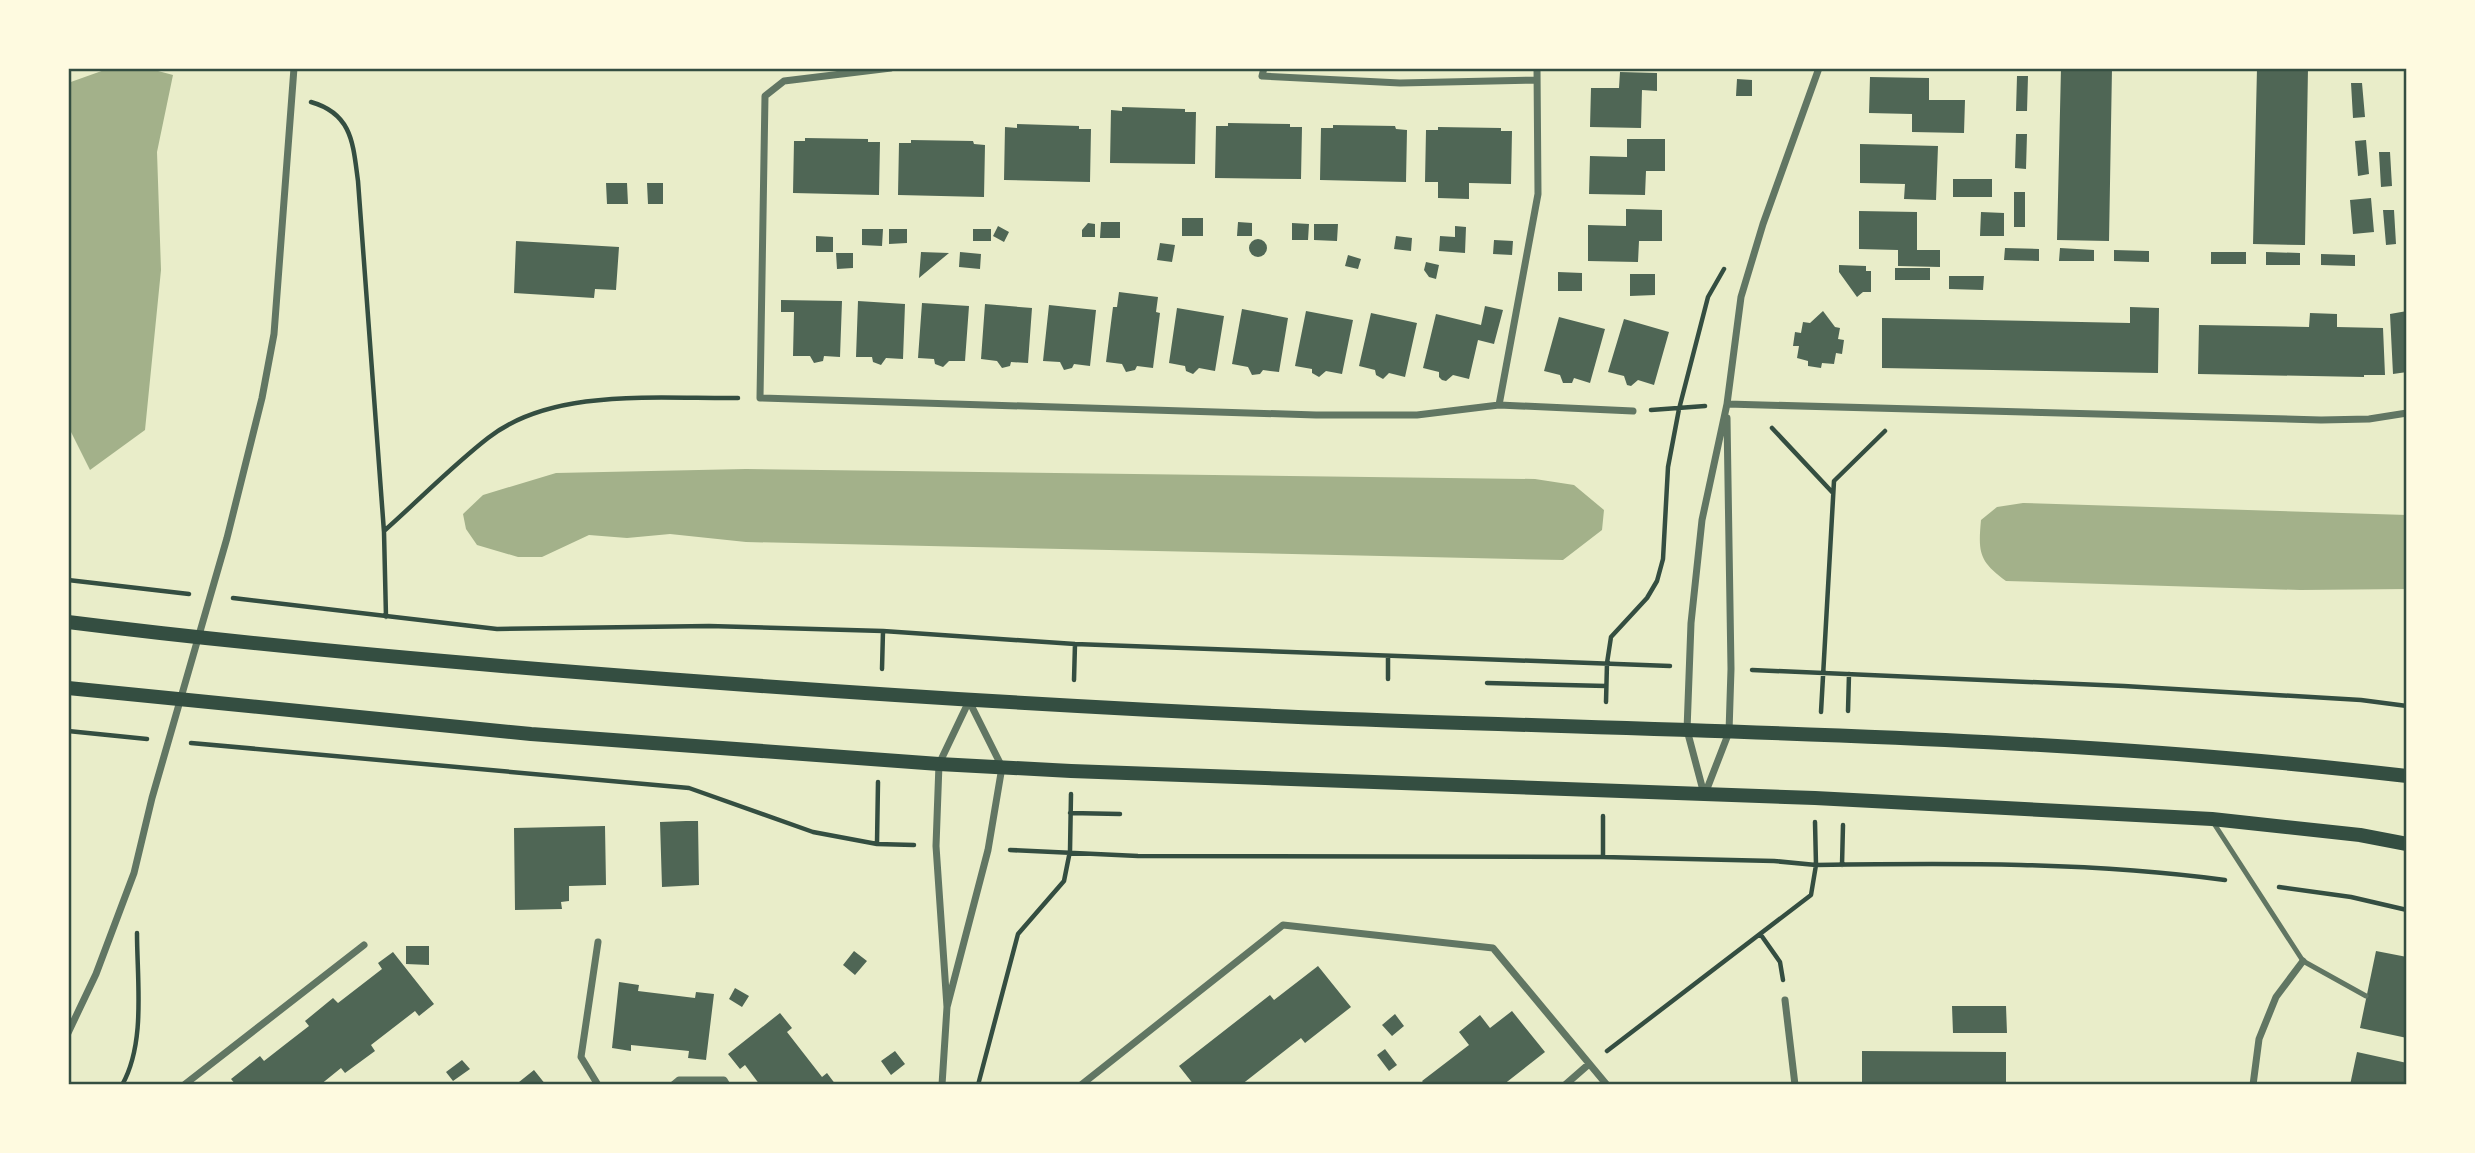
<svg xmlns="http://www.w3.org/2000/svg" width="2475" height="1153" font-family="'Asap Condensed',sans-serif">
	<rect width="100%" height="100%" fill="#e9edc9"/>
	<path fill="#a3b18a" d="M 110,68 L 147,68 L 173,75 L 157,152 L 161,270 L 145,430 L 90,470 L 68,426 L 68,83 Z
		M 746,469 L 1535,479 L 1574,485 L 1604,510 L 1602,530 L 1563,560 L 746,542 L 670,534 L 627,538 L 589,535 L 542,557 L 518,557 L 477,545 L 466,529 L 463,514 L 483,495 L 556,473 Z
		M 2023,503 L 2407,515 L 2407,589 L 2300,590 L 2006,581 C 1979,561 1978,553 1981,520 L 1997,507 Z"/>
	<path fill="#4f6655" d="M 2061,68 L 2112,68 L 2109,241 L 2057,240 Z
		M 2257,68 L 2308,68 L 2305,245 L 2253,244 Z
		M 1620,72 L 1657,73 L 1657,91 L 1642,90 L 1641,128 L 1590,127 L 1591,88 L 1619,88 Z
		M 2017,76 L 2028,76 L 2027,111 L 2016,111 Z
		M 1870,77 L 1929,78 L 1929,100 L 1965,100 L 1964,133 L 1912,132 L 1912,114 L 1869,113 Z
		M 1737,79 L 1752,80 L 1752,96 L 1736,96 Z
		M 2351,83 L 2362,83 L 2365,117 L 2353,118 Z
		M 1122,107 L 1185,109 L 1185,112 L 1196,112 L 1195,164 L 1110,163 L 1111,110 L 1122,111 Z
		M 1228,123 L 1290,124 L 1290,127 L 1302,127 L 1301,179 L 1215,178 L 1216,126 L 1228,126 Z
		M 1017,124 L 1079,126 L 1079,129 L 1091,129 L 1090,182 L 1004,180 L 1005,127 L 1017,128 Z
		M 1333,125 L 1395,126 L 1396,129 L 1407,130 L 1406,182 L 1320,180 L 1321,128 L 1333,128 Z
		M 1438,127 L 1501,128 L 1501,131 L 1512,131 L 1511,184 L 1469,183 L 1469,199 L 1438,198 L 1438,182 L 1425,182 L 1426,130 L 1438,130 Z
		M 2016,134 L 2027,134 L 2026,169 L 2015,168 Z
		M 805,138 L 868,139 L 868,142 L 880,142 L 879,195 L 793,193 L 794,141 L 805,141 Z
		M 1627,139 L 1665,139 L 1665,171 L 1646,171 L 1645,195 L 1589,194 L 1590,156 L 1627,157 Z
		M 911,140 L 973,141 L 974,144 L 985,145 L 984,197 L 898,195 L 899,143 L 911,143 Z
		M 2366,140 L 2369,174 L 2358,176 L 2355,141 Z
		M 1860,144 L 1938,146 L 1936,200 L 1904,199 L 1905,184 L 1860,183 Z
		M 2379,152 L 2390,152 L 2392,186 L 2381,187 Z
		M 1953,179 L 1992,179 L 1992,197 L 1953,197 Z
		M 606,183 L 627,183 L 628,204 L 607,204 Z
		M 647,183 L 663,183 L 663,204 L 648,204 Z
		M 2014,192 L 2025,192 L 2025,227 L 2014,227 Z
		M 2371,198 L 2374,232 L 2353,234 L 2350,200 Z
		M 1626,209 L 1662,210 L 1662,241 L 1639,241 L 1638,262 L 1588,261 L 1588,225 L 1626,226 Z
		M 2383,210 L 2394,210 L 2396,244 L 2386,245 Z
		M 1859,211 L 1917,212 L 1917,250 L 1940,250 L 1940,267 L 1898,266 L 1898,250 L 1859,249 Z
		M 1981,212 L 2004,213 L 2004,236 L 1980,236 Z
		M 1182,218 L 1203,218 L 1203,236 L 1182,236 Z
		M 1101,222 L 1120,222 L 1120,238 L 1100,238 Z
		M 1238,222 L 1252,223 L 1252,236 L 1237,236 Z
		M 1088,223 L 1095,224 L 1095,237 L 1082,237 L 1082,230 Z
		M 1292,223 L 1309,224 L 1308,240 L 1292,240 Z
		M 1314,224 L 1338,224 L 1337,241 L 1314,240 Z
		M 998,226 L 1009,232 L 1004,242 L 993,236 Z
		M 1455,226 L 1466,227 L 1465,253 L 1439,251 L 1440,236 L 1455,237 Z
		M 862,229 L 883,229 L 882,246 L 862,245 Z
		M 889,229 L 907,229 L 907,243 L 889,244 Z
		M 973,229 L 991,229 L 991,241 L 973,241 Z
		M 816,236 L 833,237 L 833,252 L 816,252 Z
		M 1396,236 L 1412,238 L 1411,251 L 1394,249 Z
		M1249 248a9 9 0 1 1 18 0a9 9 0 1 1-18 0Z
		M 1494,240 L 1513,241 L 1512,255 L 1493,254 Z
		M 516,241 L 619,247 L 616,290 L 595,289 L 594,298 L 514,293 Z
		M 1160,243 L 1175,245 L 1172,262 L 1157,260 Z
		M 2005,248 L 2039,249 L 2039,261 L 2004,260 Z
		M 2060,248 L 2094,250 L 2094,261 L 2059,261 Z
		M 2114,250 L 2149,251 L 2149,262 L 2114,261 Z
		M 921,252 L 949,253 L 919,278 Z
		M 960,252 L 981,254 L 980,269 L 959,267 Z
		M 2211,252 L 2246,252 L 2246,264 L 2211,264 Z
		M 2266,252 L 2300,253 L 2300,265 L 2266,265 Z
		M 836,253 L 853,253 L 853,268 L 837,269 Z
		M 2321,254 L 2355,255 L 2355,266 L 2321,265 Z
		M 1348,255 L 1361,259 L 1358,269 L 1345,266 Z
		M 1426,262 L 1439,265 L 1436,279 L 1429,277 L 1424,270 Z
		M 1839,265 L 1866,266 L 1866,271 L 1871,271 L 1871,292 L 1863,292 L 1857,297 L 1839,272 Z
		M 1895,268 L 1930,268 L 1930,280 L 1895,280 Z
		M 1558,272 L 1582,273 L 1582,291 L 1558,291 Z
		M 1630,274 L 1655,274 L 1655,295 L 1630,296 Z
		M 1949,276 L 1984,276 L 1983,290 L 1949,289 Z
		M 1119,292 L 1158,297 L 1156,312 L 1160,313 L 1153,368 L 1137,366 L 1135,370 L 1126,372 L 1122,364 L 1106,362 L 1113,307 L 1117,307 Z
		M 781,300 L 842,301 L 840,357 L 824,356 L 823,361 L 814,363 L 810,356 L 793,356 L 794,312 L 781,312 Z
		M 858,301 L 905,304 L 903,359 L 886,358 L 881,365 L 873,362 L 872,357 L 856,357 Z
		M 922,303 L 969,306 L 965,361 L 949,361 L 943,367 L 935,364 L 934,359 L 918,358 Z
		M 985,304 L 1032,308 L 1028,363 L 1011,362 L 1010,366 L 1002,368 L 997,361 L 981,359 Z
		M 1049,305 L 1096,310 L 1090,366 L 1074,364 L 1072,368 L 1064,370 L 1060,362 L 1043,361 Z
		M 1485,306 L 1503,310 L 1494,344 L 1478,340 L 1469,379 L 1453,375 L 1446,381 L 1442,380 L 1439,377 L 1439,372 L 1423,368 L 1436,314 L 1481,325 Z
		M 2130,307 L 2159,308 L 2158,373 L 1882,368 L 1882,318 L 2130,323 Z
		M 1177,308 L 1224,316 L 1215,371 L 1199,368 L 1193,374 L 1186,371 L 1185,366 L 1169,363 Z
		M 1242,309 L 1288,318 L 1279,372 L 1263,370 L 1260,374 L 1252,375 L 1248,367 L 1232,364 Z
		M 1306,311 L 1353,320 L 1342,374 L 1326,371 L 1319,377 L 1312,373 L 1312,369 L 1295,366 Z
		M 1823,311 L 1835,327 L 1840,328 L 1838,339 L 1844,340 L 1842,354 L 1836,353 L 1834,364 L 1822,363 L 1821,368 L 1808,366 L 1808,361 L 1797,358 L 1799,346 L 1793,346 L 1795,332 L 1801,333 L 1803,322 L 1810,323 Z
		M 2407,311 L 2407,372 L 2393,374 L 2390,314 Z
		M 1371,313 L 1417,323 L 1405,377 L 1389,373 L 1383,379 L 1376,375 L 1375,370 L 1359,366 Z
		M 2310,313 L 2337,314 L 2337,327 L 2383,328 L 2385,375 L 2364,375 L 2364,377 L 2198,374 L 2199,325 L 2309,327 Z
		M 1559,317 L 1605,329 L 1590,383 L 1574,378 L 1572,383 L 1563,383 L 1560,375 L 1544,371 Z
		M 1624,319 L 1669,332 L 1654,385 L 1638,380 L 1631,386 L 1627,385 L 1624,376 L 1608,372 Z
		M 686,821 L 698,821 L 699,885 L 662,887 L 660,822 Z
		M 605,826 L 606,885 L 569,886 L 569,901 L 561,902 L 562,909 L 515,910 L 514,828 Z
		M 406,946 L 429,946 L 429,965 L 406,964 Z
		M 854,951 L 867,961 L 855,975 L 843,965 Z
		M 2376,951 L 2407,957 L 2407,1038 L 2360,1028 Z
		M 393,952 L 434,1004 L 419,1016 L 415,1011 L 371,1045 L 375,1051 L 345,1073 L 341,1068 L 320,1085 L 236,1085 L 231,1079 L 260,1056 L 264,1061 L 287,1043 L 309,1026 L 305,1021 L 333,998 L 338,1003 L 382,969 L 378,963 Z
		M 1318,966 L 1351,1007 L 1305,1043 L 1301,1038 L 1241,1085 L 1194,1085 L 1179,1066 L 1270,995 L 1274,1000 Z
		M 619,982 L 639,985 L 638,991 L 695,998 L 696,992 L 714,994 L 706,1060 L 688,1058 L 689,1051 L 631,1045 L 631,1051 L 612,1048 Z
		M 735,988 L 749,996 L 742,1007 L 729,999 Z
		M 1952,1006 L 2006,1006 L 2007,1033 L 1953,1033 Z
		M 1512,1011 L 1545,1052 L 1503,1085 L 1425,1085 L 1422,1081 L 1469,1045 L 1459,1032 L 1480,1015 L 1490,1028 Z
		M 780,1013 L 792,1028 L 787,1032 L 822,1077 L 827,1073 L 836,1085 L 760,1085 L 745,1065 L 740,1069 L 728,1054 Z
		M 1395,1014 L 1404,1026 L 1392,1036 L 1382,1025 Z
		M 1385,1049 L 1397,1065 L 1389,1071 L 1377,1055 Z
		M 895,1051 L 905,1064 L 891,1075 L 881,1061 Z
		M 1862,1051 L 2006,1052 L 2006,1085 L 1862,1085 Z
		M 2357,1052 L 2407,1063 L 2407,1085 L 2350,1085 Z
		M 462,1060 L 470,1069 L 453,1081 L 446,1072 Z
		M 534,1070 L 546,1085 L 521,1085 L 519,1082 Z"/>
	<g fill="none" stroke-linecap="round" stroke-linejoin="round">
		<path stroke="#344e41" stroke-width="4.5" d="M 311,102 C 353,114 353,145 358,181 L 384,532 L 386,617
			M 1651,410 L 1705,406
			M 1772,428 L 1833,493
			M 384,531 C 419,500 452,466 488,438 C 553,387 660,399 738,398
			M 68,580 L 189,594
			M 233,598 L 497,629 L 709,626 L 883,631 L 1075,644 L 1670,666
			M 882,669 L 883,631
			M 1752,670 L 2124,686 L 2361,700 L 2407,706
			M 1388,679 L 1388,656
			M 1074,680 L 1075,644
			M 1487,683 L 1606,686
			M 1606,702 L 1607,663 L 1611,637 L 1647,598 L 1657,581 L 1663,559 L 1668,467 L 1679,409 L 1708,297 L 1724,269
			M 1848,711 L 1849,674
			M 1821,712 L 1834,481 L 1885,431
			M 68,731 L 147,739
			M 191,743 L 689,788 L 813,832 L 877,844 L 914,845
			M 1070,813 L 1120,814
			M 877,843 L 878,782
			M 1010,850 L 1138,856 L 1603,857 L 1774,861 L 1816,865 C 1952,863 2090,862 2225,880
			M 1603,857 L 1603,816
			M 1842,865 L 1843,825
			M 2279,887 L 2351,897 L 2407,910
			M 1761,935 L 1780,962 L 1783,980
			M 1607,1051 L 1811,895 L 1816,865 L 1815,822
			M 122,1085 C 146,1043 137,981 137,933
			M 978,1085 L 1018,934 L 1064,881 L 1070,851 L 1071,794"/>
		<path stroke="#617663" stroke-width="5" d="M 2213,822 L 2303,961 L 2366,996"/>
		<path stroke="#617663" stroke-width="7" d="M 891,68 L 784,81 L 765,96 L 760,398 L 1316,415 L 1417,415 L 1499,405 L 1633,411
			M 1264,68 L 1262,76 L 1400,83 L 1537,80
			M 1727,404 L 2321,420 L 2369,419 L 2407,413
			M 1499,405 L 1538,194 L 1537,68
			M 1704,794 L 1687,730 L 1691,623 L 1702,520 L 1727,404 L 1741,297 L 1763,224 L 1819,68
			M 1705,794 L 1729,732 L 1731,669 L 1727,418
			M 598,942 L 581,1057 L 598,1085
			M 1785,1000 L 1795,1085
			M 68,1033 L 96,974 L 134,873 L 152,798 L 227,538 L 262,398 L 274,334 L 294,68
			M 184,1085 L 364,945
			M 673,1085 L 679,1080 L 724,1080 L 727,1085
			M 942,1085 L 947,1007 L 936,846 L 939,764 L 969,701 L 1002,767 L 988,850 L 947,1007
			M 1081,1085 L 1283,925 L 1493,948 L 1607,1085
			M 1565,1085 L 1589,1064
			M 2253,1085 L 2259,1039 L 2276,997 L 2303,961"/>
		<path stroke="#344e41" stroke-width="14" d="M 68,622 C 267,647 466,664 666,679 C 894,696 1121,710 1348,719 C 1701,732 2056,735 2407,776
			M 68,688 L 531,734 L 939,764 L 1071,771 L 1815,798 L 2212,819 L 2360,835 L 2407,844"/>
	</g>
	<rect width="2475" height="1153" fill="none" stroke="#fefae0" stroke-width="140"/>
	<rect x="70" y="70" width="2335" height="1013" fill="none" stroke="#344e41" stroke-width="2.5"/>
</svg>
